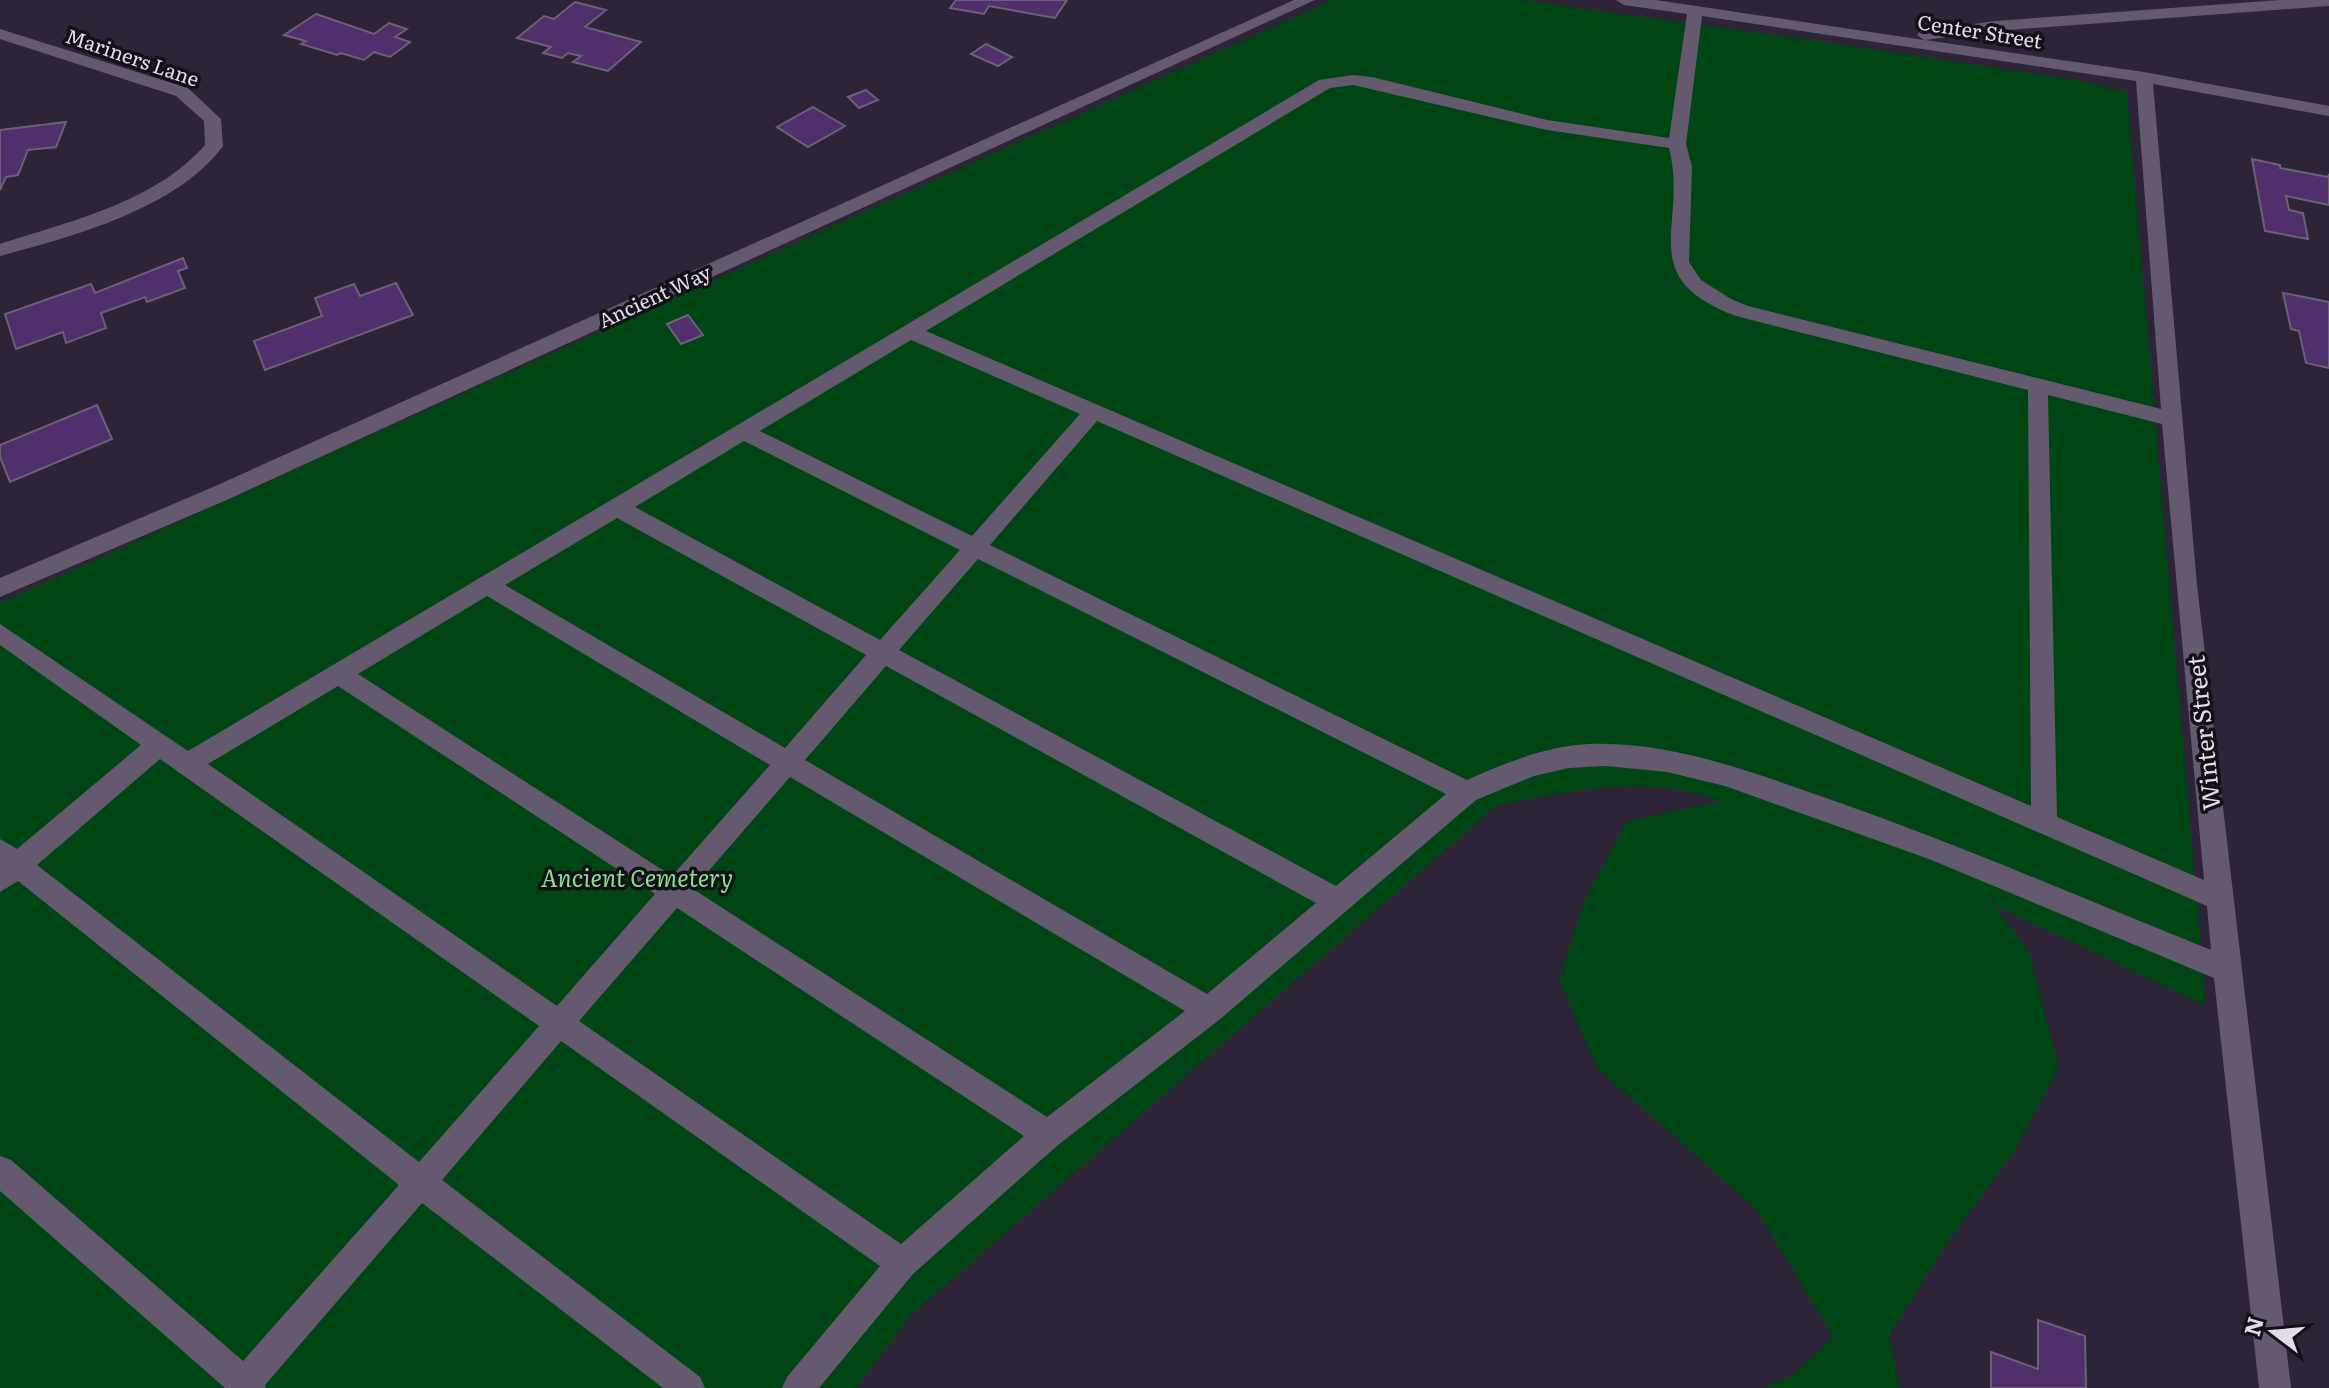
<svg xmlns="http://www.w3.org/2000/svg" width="2329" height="1388" font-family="Literata,serif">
	<rect width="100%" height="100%" fill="#2e2437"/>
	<path fill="#004614" d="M 1333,0 L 1520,0 L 1819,41 L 2081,81 L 2127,92 L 2206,1006 L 1995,906 L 2030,954 L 2059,1068 L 2013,1153 L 1943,1249 L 1889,1336 L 1900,1388 L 1763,1388 L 1792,1376 L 1833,1337 L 1756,1209 L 1597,1068 L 1559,980 L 1584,902 L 1626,822 L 1720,801 C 1650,774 1568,791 1496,806 L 910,1316 L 856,1388 L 0,1388 L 0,603 Z"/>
	<path fill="#512f6d" stroke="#6b6176" stroke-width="2" d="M 956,0 L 1067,0 L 1055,18 L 989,6 L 984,14 L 950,8 Z
		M 575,2 L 606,10 L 585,27 L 641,42 L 608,71 L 573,62 L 581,56 L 568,53 L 562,58 L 543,53 L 551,47 L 517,38 L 544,16 L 554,19 Z
		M 316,14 L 374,34 L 389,23 L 407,29 L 395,37 L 410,42 L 390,57 L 374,52 L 364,60 L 341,53 L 337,55 L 301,44 L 306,41 L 284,35 Z
		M 986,44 L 1012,57 L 998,66 L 971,54 Z
		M 866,90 L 878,100 L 859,108 L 848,97 Z
		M 813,107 L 845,126 L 808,147 L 777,127 Z
		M 66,122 L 56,147 L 28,150 L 18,175 L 6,177 L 0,190 L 0,130 Z
		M 2252,159 L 2280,165 L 2280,168 L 2328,177 L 2329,174 L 2329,205 L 2286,196 L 2289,210 L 2303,213 L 2308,239 L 2265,231 Z
		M 183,258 L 187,268 L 178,271 L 185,288 L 147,302 L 145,297 L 101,313 L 106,328 L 66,343 L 63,332 L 16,349 L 5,314 L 91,284 L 95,293 Z
		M 396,283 L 413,315 L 265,370 L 254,341 L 322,316 L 315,298 L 354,284 L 360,296 Z
		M 2283,293 L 2329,302 L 2329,368 L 2306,363 L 2299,331 L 2291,329 Z
		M 688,315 L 703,335 L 681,344 L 667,324 Z
		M 97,405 L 112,439 L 10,482 L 0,457 L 0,445 Z
		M 2038,1320 L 2085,1336 L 2086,1388 L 1991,1388 L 1991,1352 L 2038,1369 Z"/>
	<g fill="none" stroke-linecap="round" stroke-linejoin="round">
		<path fill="#64596e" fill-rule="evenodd" d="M 1294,0 L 1315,0 L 229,499 L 0,597 L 0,578 L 213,487 Z
			M 1616,0 L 1656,0 L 1924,40 L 1917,35 L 1919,32 L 1995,21 L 2280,0 L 2329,0 L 2329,6 L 1995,31 L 1925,40 L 2144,72 L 2329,106 L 2329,116 L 2153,84 L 2197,585 L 2291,1388 L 2259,1388 L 2214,978 L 1929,859 L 1725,786 L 1667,772 L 1606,766 L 1569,768 L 1534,776 L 1476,800 L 1219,1020 L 1058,1145 L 913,1274 L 819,1388 L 782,1388 L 787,1377 L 880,1266 L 561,1041 L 442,1180 L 700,1377 L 705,1388 L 663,1388 L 422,1203 L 265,1385 L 266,1388 L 225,1388 L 0,1191 L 0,1156 L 11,1160 L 243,1361 L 399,1185 L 18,881 L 0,892 L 0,839 L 17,849 L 141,745 L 0,645 L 0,624 L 188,751 L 1319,80 L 1353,75 L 1372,77 L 1547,120 L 1669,138 L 1687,14 L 1624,5 ZM 1702,16 L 2136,81 L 2161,409 L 1748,306 L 1731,299 L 1701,280 L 1689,262 L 1692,167 L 1686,144 ZM 1353,85 L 1547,130 L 1669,148 C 1689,225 1632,277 1736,316 L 2028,390 L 2031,806 L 926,331 L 1330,88 ZM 911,340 L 1080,414 L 972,536 L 760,431 ZM 2048,395 L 2162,424 L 2204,880 L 2057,817 ZM 1097,421 L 2207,906 L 2211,950 C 2084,899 1958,844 1829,799 C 1752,772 1671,741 1589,744 C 1546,746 1505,763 1467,780 L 990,545 ZM 744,441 L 960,550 L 880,640 L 635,507 ZM 617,518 L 866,655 L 785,748 L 505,585 ZM 978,559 L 1446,794 L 1336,886 L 899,650 ZM 487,596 L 770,765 L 672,876 L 358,674 ZM 886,666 L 1316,903 L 1207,994 L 805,760 ZM 338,686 L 655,894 L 557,1006 L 208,764 ZM 160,759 L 539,1026 L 419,1162 L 37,865 ZM 790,777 L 1185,1011 L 1047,1117 L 693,889 ZM 677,908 L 1024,1136 L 901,1244 L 579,1021 Z
			M 0,29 L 188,88 L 221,119 L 223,146 C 178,208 72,237 0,256 L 0,244 C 71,221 155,202 205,145 L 204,121 L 176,96 L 0,39 Z"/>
	</g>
	<g text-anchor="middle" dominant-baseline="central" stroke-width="7" stroke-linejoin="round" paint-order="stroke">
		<g font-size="20" fill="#e2dce8" stroke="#141018">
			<text transform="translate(1980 30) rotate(9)">Center Street</text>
			<text transform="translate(133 56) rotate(19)">Mariners Lane</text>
			<text transform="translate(654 295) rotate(-25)">Ancient Way</text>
		</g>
		<g font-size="24" fill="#e2dce8" stroke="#141018">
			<text transform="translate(2202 733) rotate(-96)">Winter Street</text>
		</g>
		<g font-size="24" font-style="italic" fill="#87dd90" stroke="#141018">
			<text x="637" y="876">Ancient Cemetery</text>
		</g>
	</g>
	<g transform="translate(2273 1332) rotate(286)" stroke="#141018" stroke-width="6" paint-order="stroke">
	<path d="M0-6L14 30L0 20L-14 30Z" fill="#e2dce8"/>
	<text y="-12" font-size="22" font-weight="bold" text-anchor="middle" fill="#e2dce8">N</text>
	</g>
</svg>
